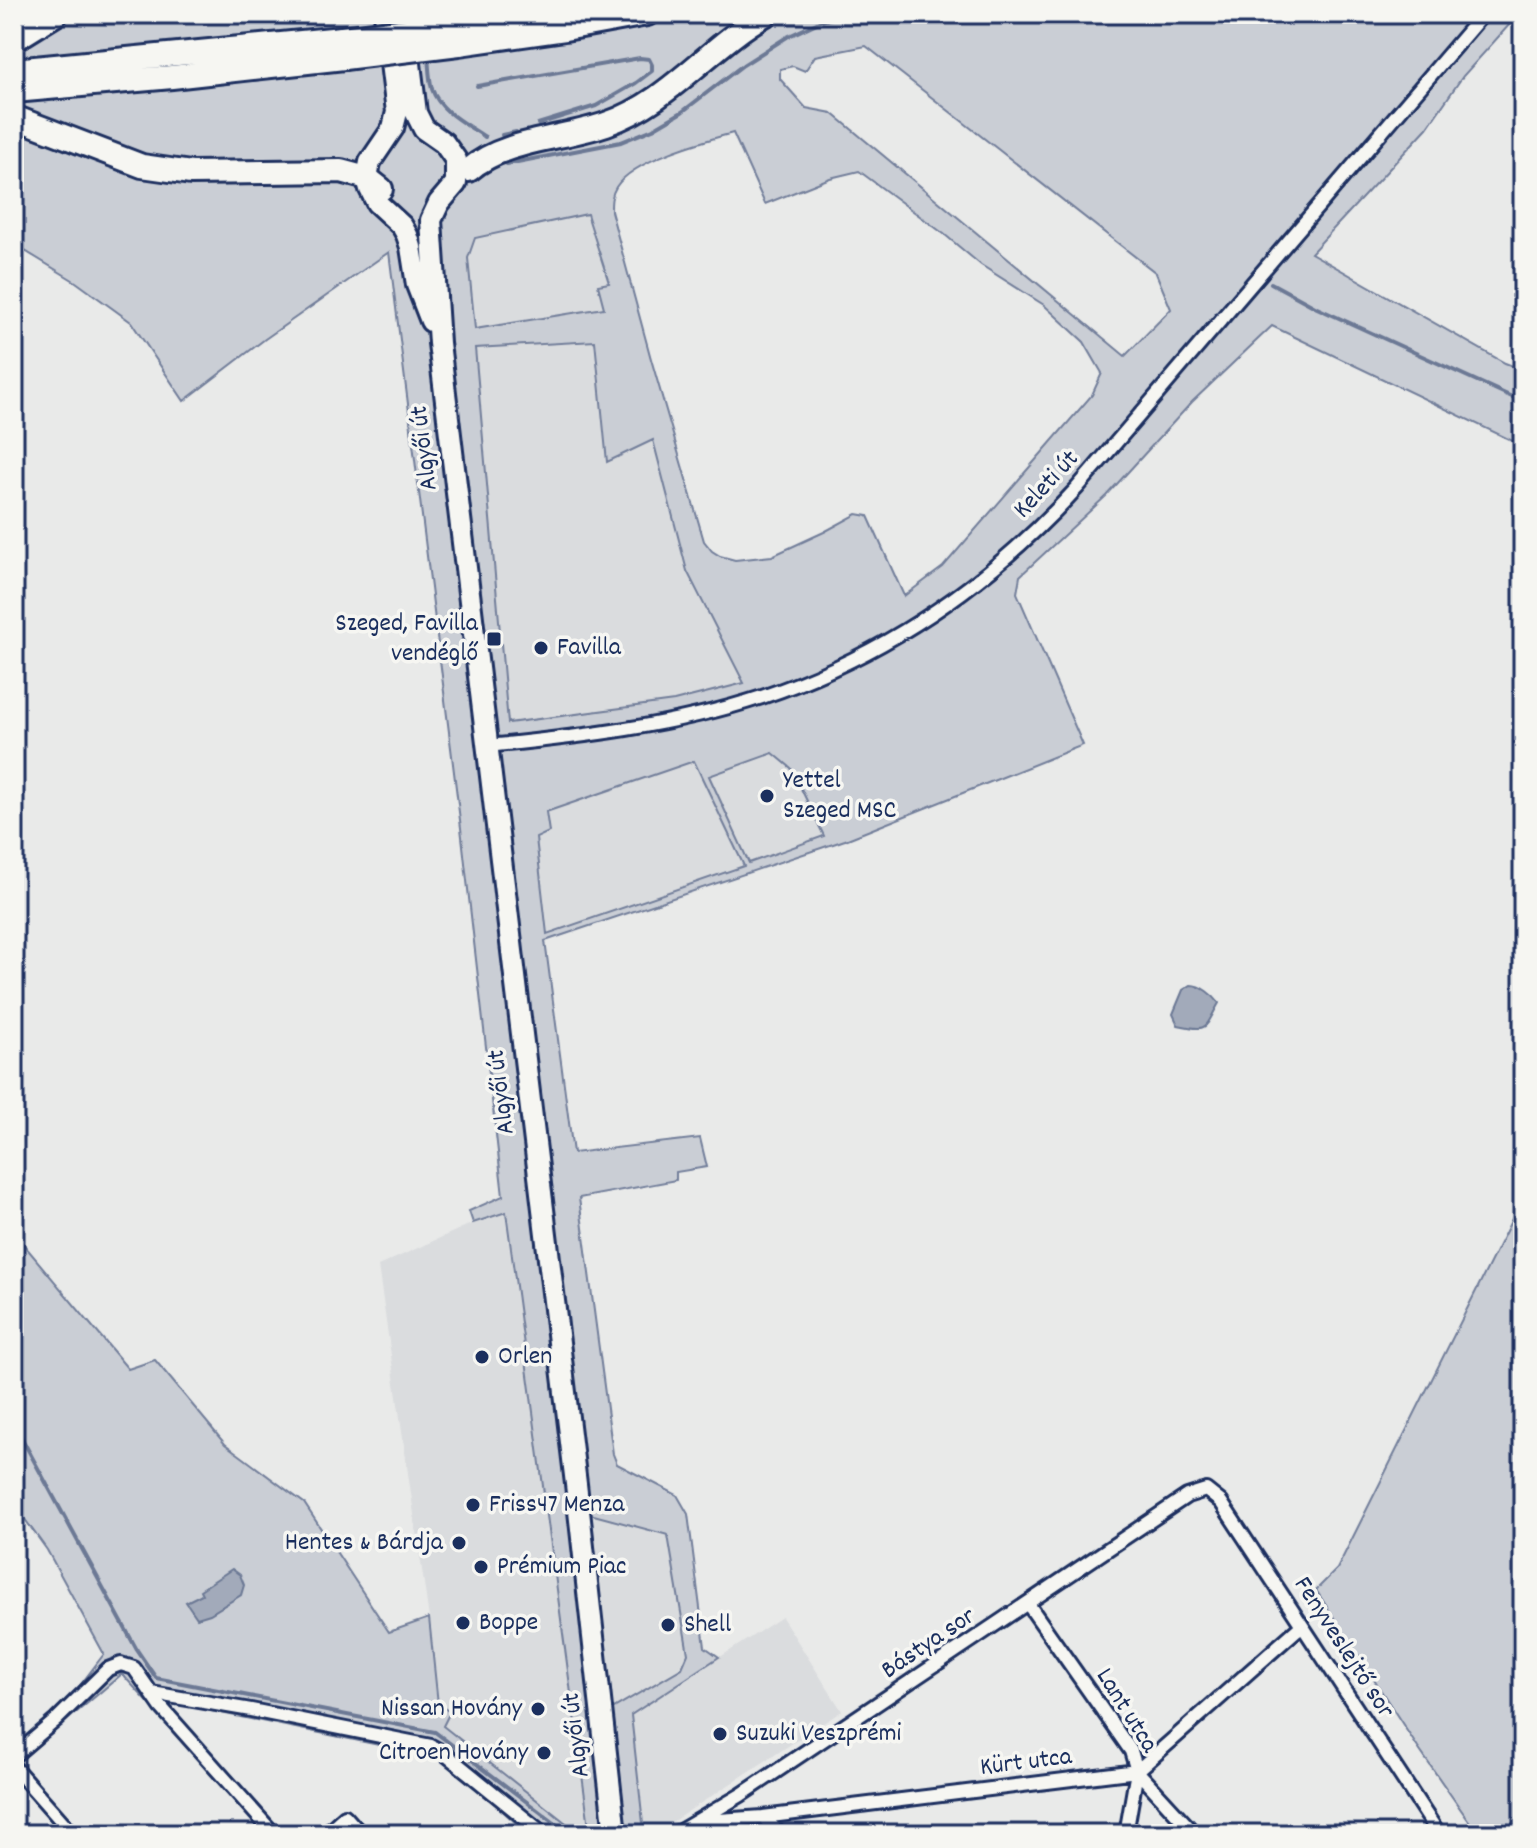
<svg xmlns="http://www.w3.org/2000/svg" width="1537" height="1848" font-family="Dekko,sans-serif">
	<rect width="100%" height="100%" fill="#e9eae9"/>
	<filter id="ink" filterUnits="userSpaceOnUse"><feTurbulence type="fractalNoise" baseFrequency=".0125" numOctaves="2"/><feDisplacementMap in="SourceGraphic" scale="16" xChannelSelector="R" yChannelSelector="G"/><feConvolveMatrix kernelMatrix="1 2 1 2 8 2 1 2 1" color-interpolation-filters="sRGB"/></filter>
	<g filter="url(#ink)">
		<path fill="#dadcde" d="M 588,213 L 609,283 L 599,285 L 605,308 L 474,329 L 468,258 L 475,238 Z
			M 595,341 L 607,461 L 653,439 L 687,571 L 744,684 L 674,701 L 508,723 L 475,348 Z
			M 773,753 L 791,768 L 824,837 L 749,863 L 708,776 Z
			M 694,761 L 744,867 L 547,934 L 536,838 L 549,832 L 545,812 Z
			M 506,1211 L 508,1237 L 536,1430 L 590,1834 L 580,1834 L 443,1726 L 450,1712 L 438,1704 L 429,1618 L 378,1266 L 473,1223 Z
			M 589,1514 L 669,1536 L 688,1654 L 682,1668 L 612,1710 Z
			M 782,1617 L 842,1711 L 658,1831 L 644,1832 L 631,1715 Z"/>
		<path fill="#caced5" stroke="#727e9a" stroke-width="2" fill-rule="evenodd" d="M 14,14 L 1519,14 L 1463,76 L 1427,128 L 1311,253 L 1505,363 L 1523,370 L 1523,446 L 1272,326 L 1192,402 L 1106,496 L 1020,576 L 1017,593 L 1083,745 L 845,840 L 545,941 L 573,1153 L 700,1138 L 707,1167 L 676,1172 L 676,1180 L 579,1198 L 613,1454 L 617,1464 L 677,1495 L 688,1514 L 705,1647 L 719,1657 L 631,1715 L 644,1832 L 657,1831 L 663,1834 L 590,1834 L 506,1212 L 473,1223 L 469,1211 L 503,1196 L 461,828 L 389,252 L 265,339 L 184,401 L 131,322 L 76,282 L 20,248 L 14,251 ZM 866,46 L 1156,273 L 1171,309 L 1125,356 L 832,113 L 806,108 L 780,79 L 780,69 L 793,66 L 805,71 L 815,56 ZM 733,133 L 765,204 L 830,178 L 859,171 L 944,234 L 981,265 L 1044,305 L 1084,342 L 1102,373 L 1092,395 L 943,567 L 904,596 L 868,516 L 857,514 L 824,532 L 772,556 L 735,560 L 720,556 L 712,551 L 704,541 L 651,359 L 611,211 C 611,202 611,195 616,187 C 633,160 703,141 733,133 ZM 587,214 L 609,283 L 598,285 L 604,308 L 475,329 L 468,258 L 475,238 ZM 595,341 L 607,462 L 653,440 L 687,571 L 744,683 L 674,701 L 508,723 L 475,348 ZM 773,753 L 791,768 L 824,836 L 749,863 L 709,776 ZM 694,761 L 744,866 L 547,934 L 536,838 L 549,832 L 546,812 ZM 590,1514 L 668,1535 L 688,1654 L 682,1668 L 612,1709 Z
			M 1523,1197 L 1523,1834 L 1478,1834 L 1418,1748 L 1316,1590 L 1337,1569 Z
			M 14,1233 L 128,1369 L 155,1360 L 225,1444 L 304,1503 L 389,1632 L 429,1618 L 438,1704 L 450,1712 L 443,1726 L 580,1834 L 528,1834 L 454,1767 L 438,1757 L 162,1701 L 153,1708 L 122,1674 L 14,1765 L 14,1747 L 68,1701 L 104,1654 L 47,1550 L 19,1511 L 14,1507 Z"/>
		<path fill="#a2aaba" stroke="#6c7995" stroke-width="2" d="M 1191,985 C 1201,985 1213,995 1219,1003 C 1204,1029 1209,1032 1178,1025 L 1173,1014 L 1183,990 Z
			M 232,1569 L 240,1575 L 244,1585 L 241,1595 L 210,1614 L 197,1618 L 186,1602 L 202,1594 L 200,1590 Z"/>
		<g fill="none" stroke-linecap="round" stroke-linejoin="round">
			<path stroke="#6c7995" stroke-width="4" d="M 428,56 C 429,66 429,79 432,89 C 440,112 466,124 485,137
				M 477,86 L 640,58 L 649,59 L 652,65 L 652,71 L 636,83 L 596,106 L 538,124
				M 502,135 L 516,132
				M 507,164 L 621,142 L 653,129 L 682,112 L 743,65 L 787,37 L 821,21 L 847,14
				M 1271,283 L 1317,308 L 1523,402
				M 14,1424 L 137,1650 L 156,1678 L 435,1732 L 569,1834"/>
			<g stroke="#1b2f5e" stroke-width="18">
				<path id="minor" d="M 487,746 C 579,737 674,726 762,697 C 884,656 990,583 1077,488 L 1483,14
					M 1028,1604 L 1131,1751 L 1137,1771 L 1195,1834
					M 152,1693 L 251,1710 L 431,1746 L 444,1753 L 544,1834
					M 14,1756 L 56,1720 L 108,1669 L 121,1664 L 134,1668 L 161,1707 L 274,1834
					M 14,1767 L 73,1834
					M 763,1817 L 780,1834
					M 703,1819 L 719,1820 L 763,1817 L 1137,1771 L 1301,1626
					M 325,1834 L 345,1816 L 361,1834
					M 675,1834 L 741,1795 L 1187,1496 L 1206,1490 L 1221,1502 L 1439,1834
					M 1126,1834 L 1137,1771"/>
			</g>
			<g stroke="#1b2f5e" stroke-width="26">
				<path id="primary" d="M 385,14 L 397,112 L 393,128 L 370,162 L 367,178 L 370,189 L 377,203 L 402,226 L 407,235 L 411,247 L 417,285 L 431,321
					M 404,14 L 416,113 L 424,129 L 444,143 L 456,160 L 456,183 L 439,203 L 431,220 L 439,343 L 576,1484 L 615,1834"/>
			</g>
			<g stroke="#1b2f5e" stroke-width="28">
				<path id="motorway" d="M 456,24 L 527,14
					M 14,40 L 56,14
					M 459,44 L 565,29 L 647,14
					M 14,70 L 342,38
					M 14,91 L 172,77 L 344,58
					M 14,117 L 142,166 L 191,173 L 341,171 L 367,178 L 381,189
					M 469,170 C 503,140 563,139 606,124 C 670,102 709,46 766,14"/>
			</g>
			<use href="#minor" stroke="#f6f6f2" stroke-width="12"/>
			<use href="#primary" stroke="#f6f6f2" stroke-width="20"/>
			<use href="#motorway" stroke="#f6f6f2" stroke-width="22"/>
			<g stroke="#1b2f5e" stroke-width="28" stroke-linecap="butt">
				<path id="motorway-bridge" d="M 342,38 L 456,24
					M 344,58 L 459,44"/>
			</g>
			<use href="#motorway-bridge" stroke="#f6f6f2" stroke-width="22"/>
		</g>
	</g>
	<g fill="#1b2f5e" stroke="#f6f6f2" stroke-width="3">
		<rect x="486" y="631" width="16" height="16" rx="4"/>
		<circle cx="541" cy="648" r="8"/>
		<circle cx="767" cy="796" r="8"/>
		<circle cx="482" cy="1357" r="8"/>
		<circle cx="473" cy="1505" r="8"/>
		<circle cx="459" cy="1543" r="8"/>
		<circle cx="481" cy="1567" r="8"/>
		<circle cx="463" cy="1623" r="8"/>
		<circle cx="668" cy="1625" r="8"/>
		<circle cx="538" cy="1709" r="8"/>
		<circle cx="720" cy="1734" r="8"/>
		<circle cx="544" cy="1753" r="8"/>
	</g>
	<g text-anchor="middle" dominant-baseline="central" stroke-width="7" stroke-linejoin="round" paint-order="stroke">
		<g font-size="26" fill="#1b2f5e" stroke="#f6f6f2">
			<text transform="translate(425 448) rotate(-97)">Algyői út</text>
			<text transform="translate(1047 485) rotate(-47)">Keleti út</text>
			<text transform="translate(502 1092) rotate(-97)">Algyői út</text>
			<text transform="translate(929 1644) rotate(-34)">Bástya sor</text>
			<text transform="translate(1343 1648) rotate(57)">Fenyveslejtő sor</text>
			<text transform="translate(1126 1711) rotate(58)">Lant utca</text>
			<text transform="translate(577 1735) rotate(-97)">Algyői út</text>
			<text transform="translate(1026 1763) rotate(-7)">Kürt utca</text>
		</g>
		<g font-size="26" fill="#1b2f5e" stroke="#f6f6f2" text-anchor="start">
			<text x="478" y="624" text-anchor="end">Szeged, Favilla<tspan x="478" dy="30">vendéglő</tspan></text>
			<text x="557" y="648">Favilla</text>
			<text x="783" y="781">Yettel<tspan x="783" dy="30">Szeged MSC</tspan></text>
			<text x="498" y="1357">Orlen</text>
			<text x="489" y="1505">Friss47 Menza</text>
			<text x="443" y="1543" text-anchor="end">Hentes &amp; Bárdja</text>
			<text x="497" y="1567">Prémium Piac</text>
			<text x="479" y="1623">Boppe</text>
			<text x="684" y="1625">Shell</text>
			<text x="522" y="1709" text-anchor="end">Nissan Hovány</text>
			<text x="736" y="1734">Suzuki Veszprémi</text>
			<text x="528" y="1753" text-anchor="end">Citroen Hovány</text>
		</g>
	</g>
	<rect width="1537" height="1848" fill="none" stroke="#f6f6f2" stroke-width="48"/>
	<rect x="24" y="24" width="1489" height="1800" fill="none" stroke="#1b2f5e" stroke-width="3" filter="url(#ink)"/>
</svg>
